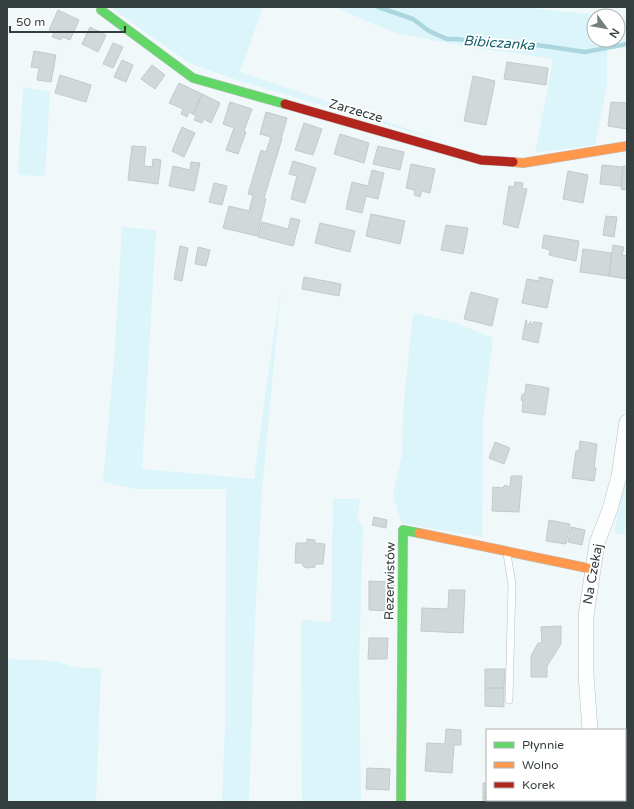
<svg xmlns="http://www.w3.org/2000/svg" width="634" height="809" font-family="'Varela Round',sans-serif">
	<rect width="100%" height="100%" fill="#f0f8fa"/>
	<path fill="#dbf5fb" d="M 110,7 L 263,7 L 240,72 L 449,143 L 237,80 L 189,63 Z
		M 334,7 L 538,7 L 538,9 L 608,16 L 594,16 L 594,40 L 618,40 L 618,17 L 627,18 L 627,41 L 607,49 L 607,85 L 595,145 L 535,153 L 553,60 L 549,58 L 470,47 L 398,34 Z
		M 23,87 L 50,92 L 45,176 L 18,175 Z
		M 122,226 L 156,231 L 142,469 L 254,479 L 272,346 L 281,290 L 262,489 L 255,618 L 249,802 L 222,802 L 225,726 L 226,489 L 136,489 L 103,482 L 115,348 Z
		M 413,313 L 456,323 L 493,338 L 483,417 L 482,537 L 401,523 L 393,495 L 402,455 L 403,410 Z
		M 627,464 L 627,517 L 625,535 L 614,533 Z
		M 333,499 L 360,499 L 357,519 L 363,527 L 359,662 L 361,802 L 302,802 L 301,620 L 331,622 Z
		M 7,659 L 56,661 L 72,667 L 101,669 L 96,802 L 7,802 Z"/>
	<g fill="none" stroke-linecap="round" stroke-linejoin="round">
		<path stroke="#acd6dd" stroke-width="4.5" d="M 378,7 L 413,19 L 429,31 L 447,39 L 456,39 L 483,42 L 530,44 L 585,52 L 627,44"/>
	</g>
	<path fill="#d0d8da" stroke="#c2cacc" d="M 58,10 L 79,20 L 70,40 L 62,37 L 61,40 L 52,37 L 54,32 L 49,30 Z
		M 90,27 L 106,35 L 98,52 L 82,44 Z
		M 113,43 L 123,47 L 113,68 L 103,64 Z
		M 34,51 L 56,55 L 51,82 L 37,80 L 39,68 L 31,67 Z
		M 122,60 L 133,65 L 126,82 L 114,77 Z
		M 507,62 L 548,68 L 546,85 L 504,79 Z
		M 152,65 L 165,75 L 155,89 L 141,79 Z
		M 60,75 L 91,85 L 86,102 L 55,93 Z
		M 473,76 L 495,81 L 486,125 L 464,121 Z
		M 179,83 L 202,94 L 193,114 L 189,112 L 187,117 L 181,114 L 183,109 L 169,103 Z
		M 202,94 L 220,103 L 211,123 L 204,119 L 202,123 L 194,120 L 196,116 L 193,114 Z
		M 230,102 L 252,109 L 244,131 L 246,132 L 238,154 L 226,150 L 234,128 L 223,124 Z
		M 611,102 L 627,103 L 627,129 L 608,126 Z
		M 266,112 L 287,118 L 281,139 L 282,139 L 264,198 L 266,199 L 257,236 L 223,228 L 229,206 L 249,211 L 253,195 L 248,194 L 261,150 L 266,152 L 271,137 L 260,134 Z
		M 304,123 L 322,129 L 313,155 L 295,150 Z
		M 182,127 L 195,133 L 184,157 L 172,151 Z
		M 340,134 L 369,143 L 364,163 L 334,154 Z
		M 132,146 L 146,147 L 144,166 L 152,167 L 153,159 L 161,160 L 158,184 L 128,180 Z
		M 378,146 L 404,152 L 400,170 L 373,164 Z
		M 293,161 L 316,168 L 305,203 L 291,199 L 297,176 L 289,174 Z
		M 191,162 L 200,163 L 194,191 L 169,186 L 173,166 L 190,170 Z
		M 411,164 L 435,169 L 430,193 L 422,191 L 420,197 L 414,195 L 415,190 L 406,188 Z
		M 602,165 L 623,167 L 621,186 L 600,184 Z
		M 623,166 L 627,166 L 627,190 L 621,189 Z
		M 372,170 L 384,173 L 378,199 L 366,196 L 362,213 L 346,209 L 352,182 L 368,186 Z
		M 568,171 L 588,175 L 583,203 L 563,199 Z
		M 515,182 L 523,183 L 522,188 L 527,189 L 518,228 L 503,224 L 509,186 L 514,187 Z
		M 214,183 L 227,186 L 222,205 L 209,202 Z
		M 371,214 L 405,221 L 400,244 L 366,236 Z
		M 606,216 L 617,217 L 614,237 L 603,235 Z
		M 291,218 L 300,220 L 293,246 L 258,237 L 262,222 L 288,229 Z
		M 320,223 L 355,231 L 350,252 L 315,243 Z
		M 446,225 L 468,228 L 463,254 L 441,250 Z
		M 544,235 L 579,241 L 576,261 L 549,255 L 550,250 L 542,248 Z
		M 613,245 L 624,247 L 622,255 L 627,256 L 627,279 L 609,276 Z
		M 180,246 L 188,248 L 182,281 L 174,279 Z
		M 198,247 L 210,250 L 206,266 L 195,264 Z
		M 583,249 L 611,253 L 609,276 L 580,272 Z
		M 304,277 L 341,284 L 339,296 L 302,289 Z
		M 539,277 L 553,280 L 547,308 L 522,303 L 527,279 L 539,281 Z
		M 471,292 L 498,299 L 492,326 L 464,319 Z
		M 526,320 L 527,320 L 526,324 L 529,324 L 531,321 L 530,324 L 533,325 L 533,322 L 542,323 L 538,343 L 522,339 Z
		M 526,384 L 549,388 L 545,415 L 522,412 L 523,402 L 521,400 L 522,395 L 525,393 Z
		M 580,441 L 597,444 L 594,468 L 596,468 L 594,481 L 572,478 L 576,451 L 579,451 Z
		M 495,442 L 510,448 L 504,464 L 489,458 Z
		M 511,476 L 522,476 L 519,512 L 492,511 L 493,487 L 502,488 L 505,485 L 510,487 Z
		M 374,517 L 387,520 L 386,528 L 372,525 Z
		M 549,520 L 570,524 L 566,544 L 546,541 Z
		M 571,527 L 585,530 L 582,545 L 568,542 Z
		M 307,539 L 315,540 L 315,543 L 325,544 L 323,564 L 315,564 L 315,567 L 306,568 L 303,566 L 303,563 L 295,563 L 296,543 L 307,543 Z
		M 369,581 L 389,582 L 389,585 L 394,585 L 394,594 L 389,594 L 389,611 L 369,610 Z
		M 449,590 L 465,590 L 463,633 L 421,631 L 422,608 L 448,609 Z
		M 561,626 L 561,644 L 547,666 L 547,677 L 531,677 L 531,656 L 538,643 L 542,643 L 541,627 Z
		M 369,638 L 388,638 L 387,659 L 368,659 Z
		M 485,669 L 505,669 L 504,688 L 485,688 Z
		M 485,688 L 504,688 L 504,707 L 485,706 Z
		M 446,729 L 461,730 L 461,745 L 454,745 L 452,773 L 425,771 L 427,743 L 445,744 Z
		M 367,768 L 390,769 L 389,790 L 366,789 Z
		M 483,783 L 487,783 L 487,797 L 483,797 Z
		M 483,797 L 487,797 L 487,800 L 502,800 L 502,802 L 483,802 Z"/>
	<g fill="none" stroke-linecap="round" stroke-linejoin="round">
		<g stroke="#b9c0c2" stroke-width="8">
			<path id="lane" d="M 507,554 L 512,584 L 509,700"/>
		</g>
		<g stroke="#b9c0c2" stroke-width="16">
			<path id="street" d="M 590,730 L 586,674 L 586,616 L 597,543 L 610,509 L 619,476 L 627,422
				M 595,800 L 595,802"/>
		</g>
		<g stroke="#b9c0c2" stroke-width="10">
			<path id="fast" d="M 101,10 L 193,78 L 285,104
				M 401,802 L 403,530 L 419,533"/>
		</g>
		<g stroke="#b9c0c2" stroke-width="10">
			<path id="slow" d="M 513,162 L 523,163 L 627,146
				M 419,533 L 592,569"/>
		</g>
		<g stroke="#b9c0c2" stroke-width="10">
			<path id="jam" d="M 285,104 L 481,160 L 513,162"/>
		</g>
		<use href="#lane" stroke="#fdfefe" stroke-width="7"/>
		<use href="#street" stroke="#fdfefe" stroke-width="15"/>
		<use href="#fast" stroke="#63d668" stroke-width="9"/>
		<use href="#slow" stroke="#ff974d" stroke-width="9"/>
		<use href="#jam" stroke="#b3261e" stroke-width="9"/>
	</g>
	<g text-anchor="middle" dominant-baseline="central" stroke-width="3.5" stroke-linejoin="round" paint-order="stroke">
		<g font-size="13" fill="#353e3f" stroke="#fff">
			<text transform="translate(356 111) rotate(16)">Zarzecze</text>
			<text transform="translate(593 574) rotate(-80)">Na Czekaj</text>
			<text transform="translate(390 581) rotate(-89)">Rezerwistów</text>
		</g>
		<g font-size="14" font-style="italic" fill="#17626d" stroke="#fff">
			<text transform="translate(499 43) rotate(4)">Bibiczanka</text>
		</g>
	</g>
	<rect width="634" height="809" fill="none" stroke="#353e3f" stroke-width="16"/>
	<rect x="486" y="729" width="140" height="72" fill="#ffffff" stroke="#aeb2b2"/>
	<rect x="494" y="742" width="20" height="6" fill="#63d668" stroke="#aeb2b2"/>
	<text x="522" y="749" font-size="12" fill="#353e3f">Płynnie</text>
	<rect x="494" y="762" width="20" height="6" fill="#ff974d" stroke="#aeb2b2"/>
	<text x="522" y="769" font-size="12" fill="#353e3f">Wolno</text>
	<rect x="494" y="782" width="20" height="6" fill="#b3261e" stroke="#aeb2b2"/>
	<text x="522" y="789" font-size="12" fill="#353e3f">Korek</text>
	<g transform="translate(606 28) rotate(122)"><circle r="19" fill="#ffffff" stroke="#aeb2b2"/>
	<path d="M0-3L7 15L0 10L-7 15Z" fill="#767f80"/>
	<text y="-6" font-size="11" font-weight="bold" text-anchor="middle" fill="#353e3f">N</text>
	</g>
	<path d="M10 26v6h115v-6" fill="none" stroke="#353e3f" stroke-width="2"/>
	<text x="16" y="26" font-size="12" fill="#353e3f" stroke="#ffffff" stroke-width="3" paint-order="stroke">50 m</text>
</svg>
